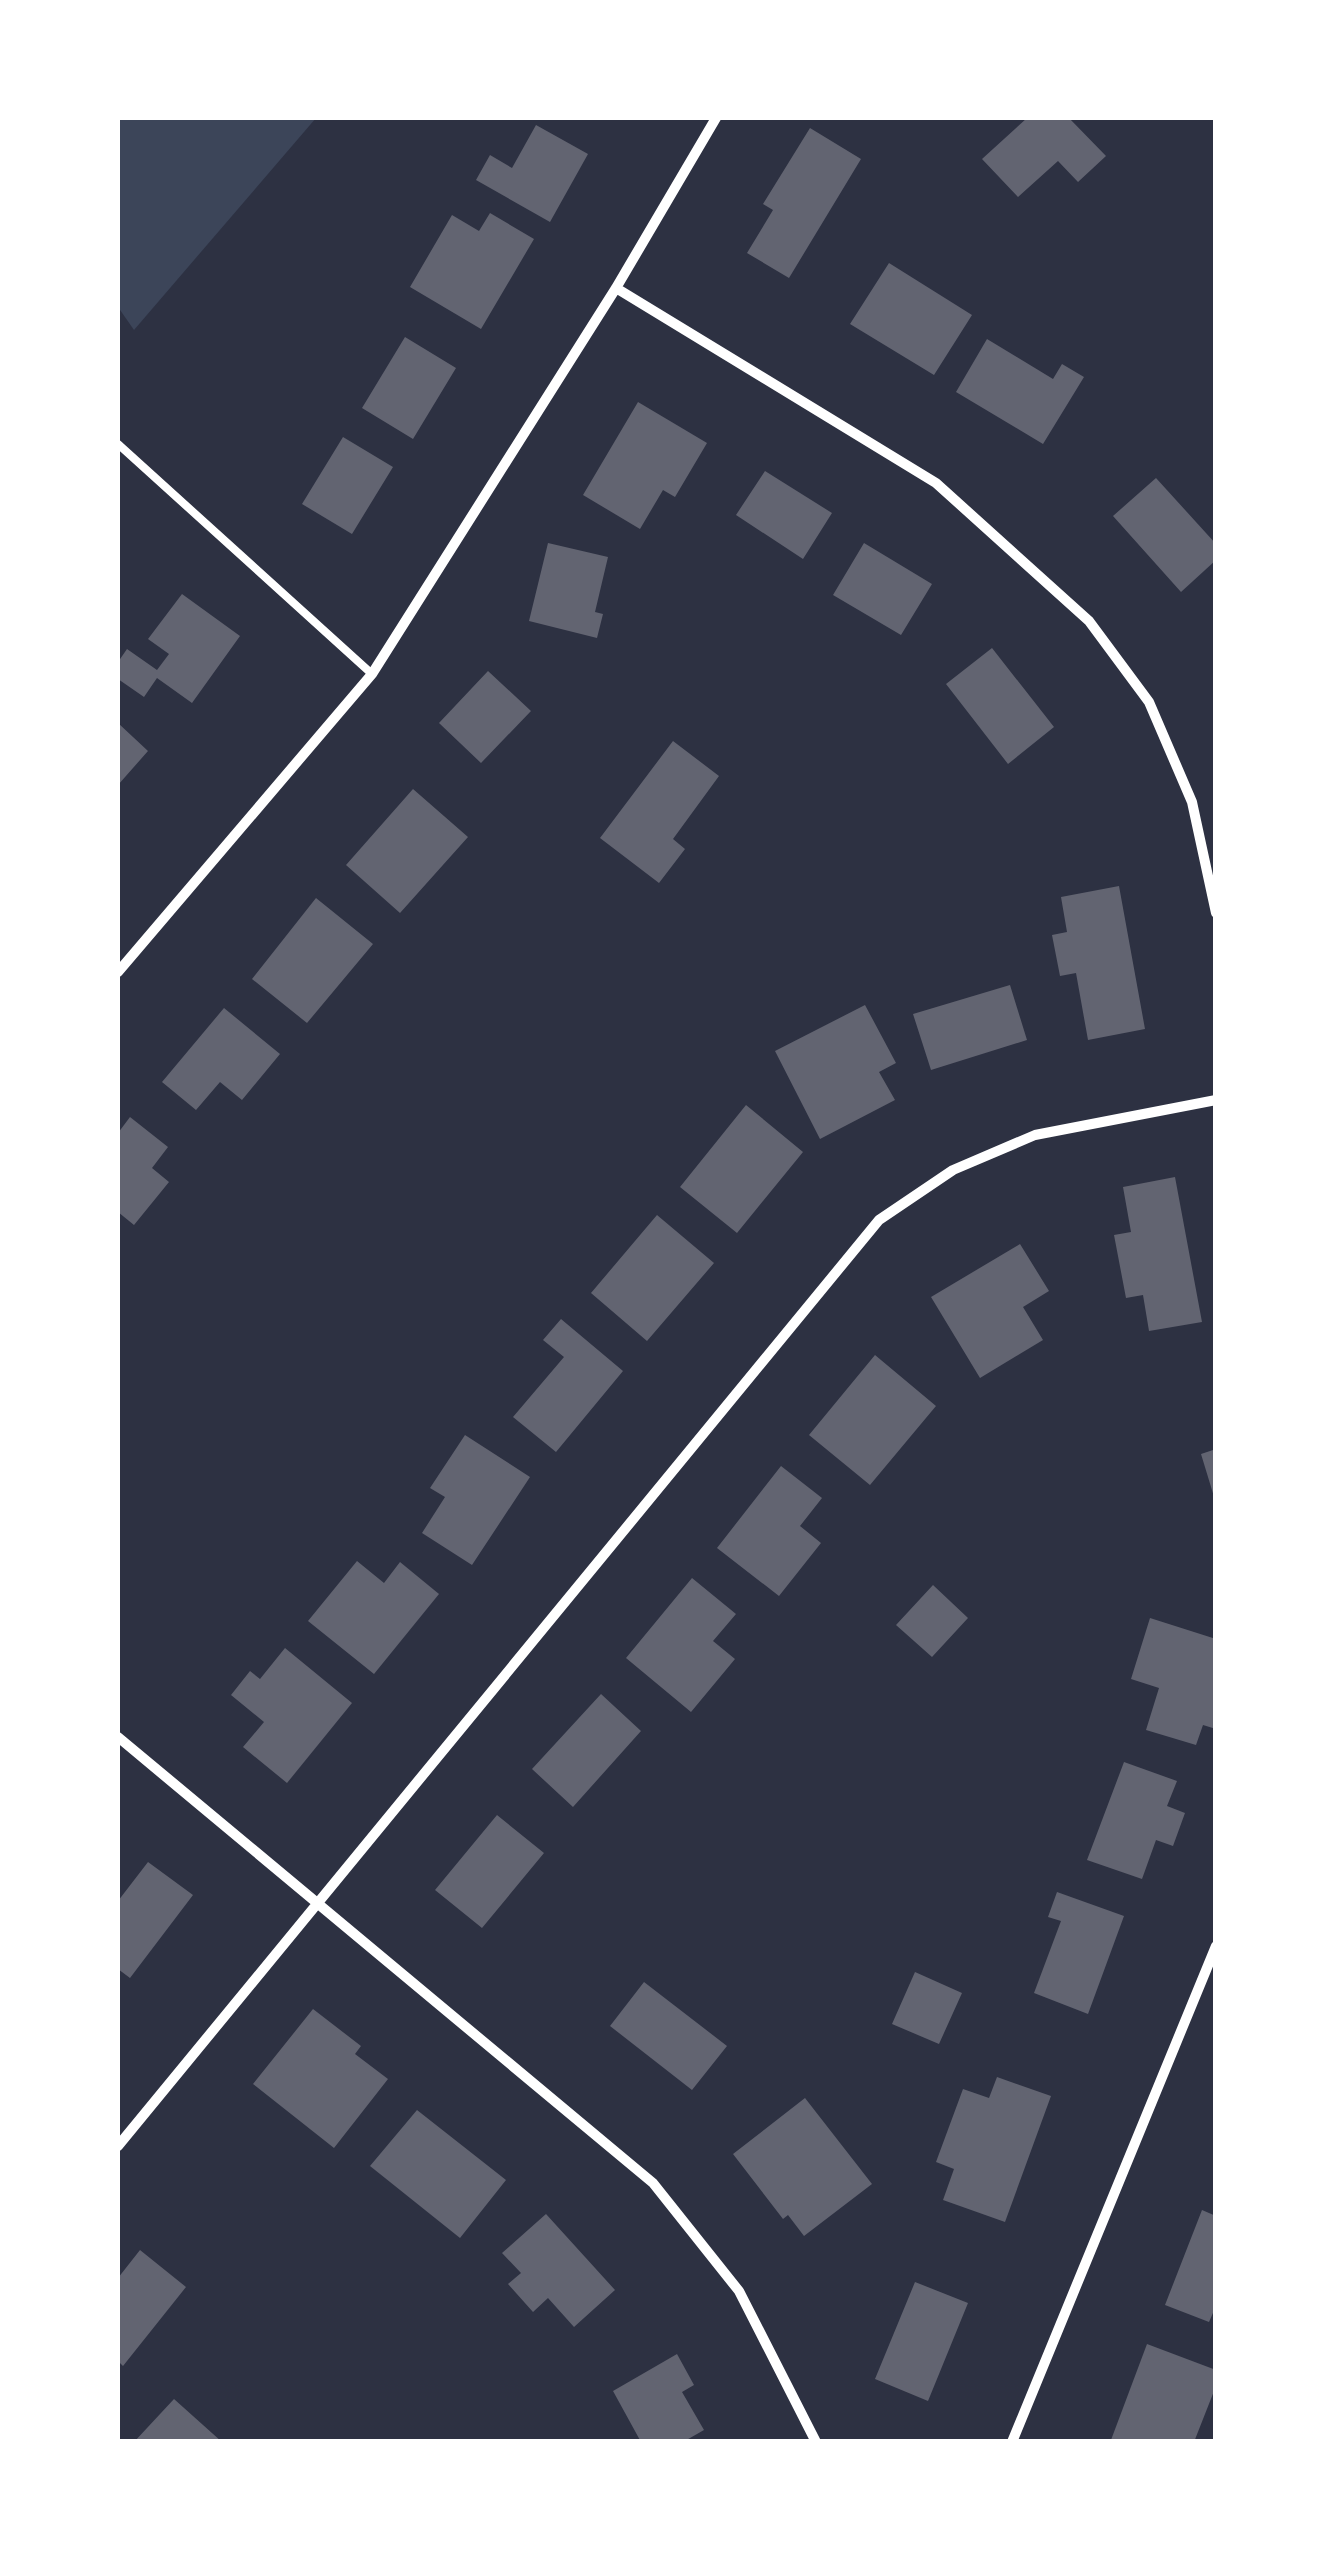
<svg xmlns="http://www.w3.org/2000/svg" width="1333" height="2559" font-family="Lato,sans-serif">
	<rect width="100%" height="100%" fill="#2d3142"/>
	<path fill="#3c4559" d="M 118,118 L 316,118 L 134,330 L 118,307 Z"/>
	<path fill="#626471" d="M 1027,118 L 1069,118 L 1106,156 L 1078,182 L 1058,161 L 1018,197 L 982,159 Z
		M 536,125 L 588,154 L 550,222 L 476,180 L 490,155 L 512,168 Z
		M 810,128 L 861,159 L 789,278 L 747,253 L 773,210 L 763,204 Z
		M 490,213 L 534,239 L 481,329 L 410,287 L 452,215 L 479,231 Z
		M 889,263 L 972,315 L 934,375 L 850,324 Z
		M 405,337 L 456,368 L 413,439 L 362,408 Z
		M 987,339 L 1053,379 L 1062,364 L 1084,377 L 1043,444 L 956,392 Z
		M 638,402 L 707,443 L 675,497 L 663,490 L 640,529 L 583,495 Z
		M 343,437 L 393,467 L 352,534 L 302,504 Z
		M 765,471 L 832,513 L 803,559 L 736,515 Z
		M 1156,478 L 1216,544 L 1216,560 L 1181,592 L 1113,516 Z
		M 548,543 L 608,557 L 595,612 L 603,614 L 597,638 L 529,621 Z
		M 864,543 L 932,584 L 901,635 L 833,595 Z
		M 182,594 L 240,636 L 192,703 L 157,678 L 144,697 L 118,679 L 118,662 L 127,649 L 157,670 L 169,654 L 148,639 Z
		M 992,648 L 1054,727 L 1008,764 L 946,684 Z
		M 488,671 L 531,711 L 481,763 L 439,723 Z
		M 118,723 L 148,751 L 118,785 Z
		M 673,741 L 719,776 L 673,839 L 685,849 L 659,883 L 600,838 Z
		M 413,789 L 468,837 L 400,913 L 346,865 Z
		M 1119,886 L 1145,1029 L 1088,1040 L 1076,973 L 1060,976 L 1052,935 L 1067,932 L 1061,897 Z
		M 316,898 L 373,944 L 307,1023 L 252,979 Z
		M 1010,985 L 1027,1040 L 931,1070 L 913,1014 Z
		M 865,1005 L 896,1063 L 879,1072 L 895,1100 L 820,1139 L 775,1051 Z
		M 224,1008 L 280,1054 L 242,1100 L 220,1082 L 196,1110 L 162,1082 Z
		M 746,1105 L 803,1152 L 737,1233 L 680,1187 Z
		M 130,1117 L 168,1147 L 152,1168 L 169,1182 L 134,1225 L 118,1212 L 118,1133 Z
		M 1175,1177 L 1202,1322 L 1149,1331 L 1143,1295 L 1126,1298 L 1114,1235 L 1131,1232 L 1123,1187 Z
		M 657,1215 L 714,1263 L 647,1341 L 591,1293 Z
		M 1020,1244 L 1049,1291 L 1023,1307 L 1043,1340 L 980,1378 L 931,1297 Z
		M 561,1319 L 623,1371 L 556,1452 L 513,1417 L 564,1357 L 543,1340 Z
		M 875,1355 L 936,1406 L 870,1485 L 809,1435 Z
		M 465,1435 L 530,1477 L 472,1565 L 422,1533 L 445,1497 L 430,1488 Z
		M 1216,1449 L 1216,1500 L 1215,1500 L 1201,1454 Z
		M 781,1466 L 822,1498 L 800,1526 L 821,1543 L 779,1596 L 717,1548 Z
		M 357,1561 L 384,1583 L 400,1562 L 439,1594 L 374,1674 L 308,1621 Z
		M 692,1578 L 736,1614 L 713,1641 L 735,1659 L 691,1712 L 626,1658 Z
		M 933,1585 L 968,1618 L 932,1657 L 896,1625 Z
		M 1150,1618 L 1216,1639 L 1216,1729 L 1203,1725 L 1196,1745 L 1146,1730 L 1159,1688 L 1131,1679 Z
		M 285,1648 L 352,1703 L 287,1783 L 243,1747 L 264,1722 L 231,1695 L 250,1671 L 260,1679 Z
		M 601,1694 L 641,1731 L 573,1807 L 532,1769 Z
		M 1124,1762 L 1177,1781 L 1167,1806 L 1185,1813 L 1173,1846 L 1156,1840 L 1142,1879 L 1087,1860 Z
		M 497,1815 L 544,1853 L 482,1928 L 435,1890 Z
		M 148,1862 L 193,1895 L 130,1978 L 118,1969 L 118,1901 Z
		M 1057,1892 L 1124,1916 L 1088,2014 L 1034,1993 L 1061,1921 L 1048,1917 Z
		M 915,1972 L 962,1993 L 939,2044 L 892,2024 Z
		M 644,1982 L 727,2046 L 692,2090 L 610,2026 Z
		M 313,2009 L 361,2046 L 355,2054 L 388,2079 L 334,2148 L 253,2084 Z
		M 997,2077 L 1051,2096 L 1005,2222 L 943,2200 L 954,2169 L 936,2162 L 963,2089 L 989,2098 Z
		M 805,2098 L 872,2184 L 804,2236 L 788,2215 L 783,2219 L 733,2154 Z
		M 417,2110 L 506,2180 L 460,2238 L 370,2166 Z
		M 1202,2210 L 1216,2216 L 1216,2306 L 1209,2322 L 1165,2305 Z
		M 546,2214 L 615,2290 L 574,2327 L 548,2298 L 533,2312 L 508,2284 L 521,2273 L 502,2253 Z
		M 140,2250 L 186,2287 L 123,2366 L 118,2361 L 118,2278 Z
		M 915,2282 L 968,2303 L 928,2401 L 875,2379 Z
		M 1147,2344 L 1216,2370 L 1216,2386 L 1194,2442 L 1111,2440 Z
		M 677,2354 L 694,2385 L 682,2392 L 704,2430 L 683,2442 L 641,2442 L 613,2391 Z
		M 174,2399 L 222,2442 L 134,2442 Z"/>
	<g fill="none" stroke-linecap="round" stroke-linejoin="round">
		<path stroke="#fff" stroke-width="8" d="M 118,444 L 372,674"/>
		<path stroke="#fff" stroke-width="10" d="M 616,288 L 936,483 L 1089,621 L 1149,702 L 1192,802 L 1216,913
			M 118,972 L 372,674 L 616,288 L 716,118
			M 118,1737 L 653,2183 L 739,2291 L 816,2442
			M 118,2146 L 879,1220 L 953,1170 L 1035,1135 L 1216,1100
			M 1012,2442 L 1216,1946"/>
	</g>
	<rect width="1333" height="2559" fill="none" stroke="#ffffff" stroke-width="240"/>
</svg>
